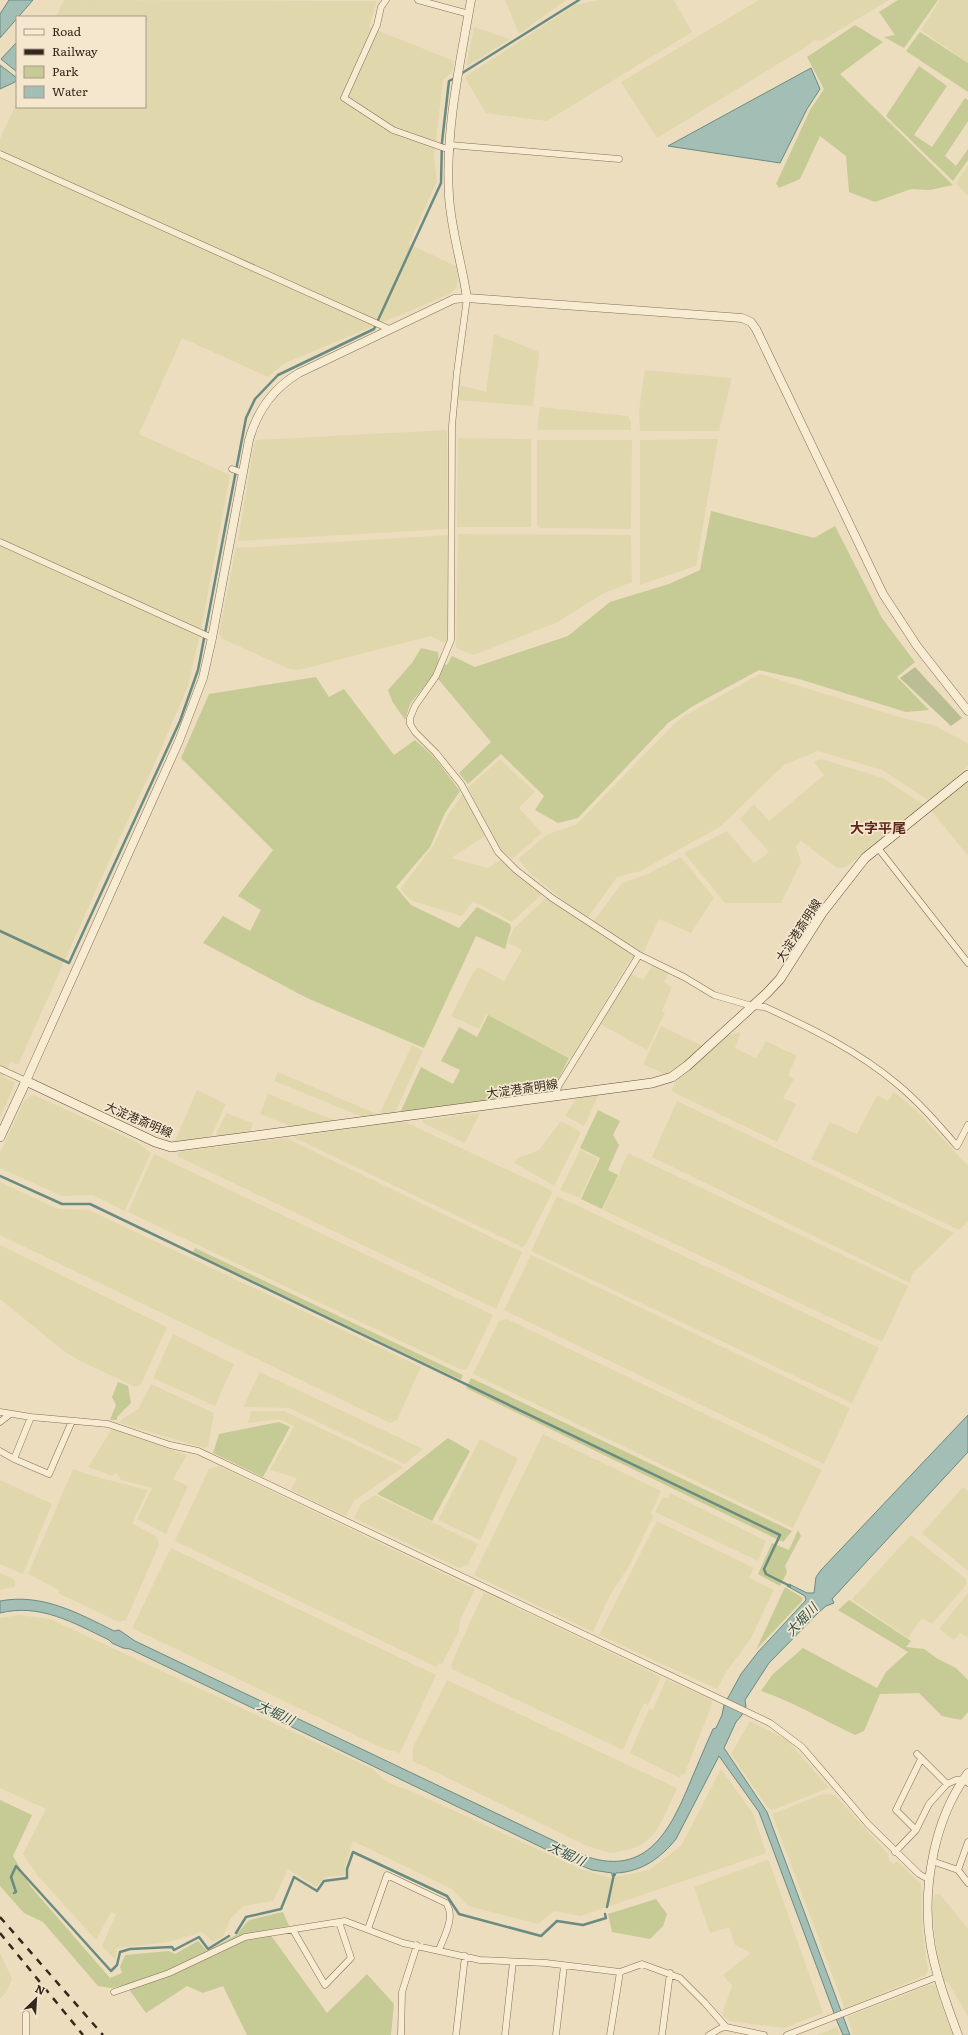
<svg xmlns="http://www.w3.org/2000/svg" width="968" height="2035" font-family="Literata,'Noto Sans JP',serif">
	<rect width="100%" height="100%" fill="#ecddbf"/>
	<path fill="#e1d7ad" d="M 64,0 L 377,1 L 369,27 L 454,61 L 452,72 L 443,80 L 434,159 L 437,181 L 409,244 L 456,266 L 458,278 L 456,288 L 450,294 L 283,364 L 268,377 L 182,338 L 139,434 L 230,475 L 202,625 L 188,686 L 153,767 L 114,850 L 18,1065 L 11,1061 L 3,1077 L 15,1083 L 0,1118 L 0,139 L 17,102 L 17,107 L 145,107 L 145,17 L 56,17 Z
		M 505,0 L 566,0 L 519,34 Z
		M 599,0 L 674,0 L 692,32 L 547,121 L 486,113 L 465,78 L 468,75 L 575,5 Z
		M 759,0 L 889,0 L 821,41 L 814,40 L 806,47 L 657,138 L 621,82 Z
		M 940,0 L 968,0 L 968,63 L 921,30 Z
		M 474,27 L 510,39 L 466,67 Z
		M 968,165 L 968,196 L 956,183 Z
		M 494,334 L 539,352 L 533,406 L 458,400 L 458,385 L 486,392 Z
		M 645,370 L 732,378 L 719,431 L 640,431 L 639,411 Z
		M 540,407 L 628,416 L 631,422 L 631,430 L 537,430 Z
		M 447,430 L 448,529 L 238,541 L 254,445 L 256,440 Z
		M 458,438 L 531,439 L 531,527 L 457,527 Z
		M 718,439 L 696,566 L 640,585 L 640,440 Z
		M 537,440 L 632,440 L 631,529 L 540,528 L 537,525 Z
		M 458,534 L 631,535 L 632,582 L 604,593 L 556,623 L 473,655 L 456,648 Z
		M 448,535 L 447,638 L 445,643 L 430,636 L 299,670 L 289,669 L 221,638 L 219,633 L 236,548 Z
		M 760,674 L 906,719 L 933,725 L 968,743 L 968,765 L 955,779 L 928,800 L 882,770 L 818,751 L 784,765 L 721,826 L 641,871 L 617,877 L 587,919 L 532,875 L 518,859 L 546,835 L 575,825 L 581,820 L 671,727 L 684,716 Z
		M 500,759 L 535,792 L 519,808 L 542,833 L 512,859 L 498,847 L 468,787 Z
		M 821,759 L 883,778 L 924,805 L 846,867 L 837,868 L 801,841 L 796,846 L 801,862 L 781,903 L 725,903 L 684,853 L 727,831 L 754,863 L 769,852 L 740,819 L 754,804 L 769,821 L 824,775 L 814,762 Z
		M 968,782 L 968,856 L 931,810 Z
		M 464,792 L 485,836 L 451,858 L 488,868 L 501,859 L 542,894 L 512,922 L 473,901 L 462,916 L 412,901 L 400,889 L 433,846 L 448,815 Z
		M 681,857 L 714,898 L 691,933 L 659,919 L 643,953 L 593,922 L 622,883 L 643,876 Z
		M 547,897 L 634,955 L 634,958 L 630,960 L 571,1058 L 486,1014 L 479,1029 L 451,1016 L 473,973 L 478,967 L 504,981 L 522,950 L 508,943 L 513,929 Z
		M 653,965 L 669,972 L 664,982 L 672,987 L 662,1011 L 665,1013 L 647,1050 L 600,1024 L 631,974 L 643,980 Z
		M 661,1026 L 703,1046 L 683,1065 L 666,1075 L 643,1064 Z
		M 741,1032 L 735,1048 L 756,1058 L 766,1041 L 797,1056 L 788,1075 L 794,1079 L 783,1098 L 796,1104 L 777,1142 L 671,1091 L 677,1080 L 725,1036 Z
		M 412,1045 L 423,1051 L 395,1113 L 363,1117 L 274,1081 L 278,1072 L 379,1115 Z
		M 197,1090 L 226,1104 L 211,1136 L 174,1143 Z
		M 894,1092 L 918,1112 L 968,1166 L 968,1221 L 959,1230 L 811,1159 L 830,1122 L 857,1134 L 877,1095 L 888,1101 Z
		M 268,1094 L 336,1121 L 295,1128 L 260,1114 Z
		M 599,1094 L 584,1126 L 565,1116 L 577,1097 Z
		M 34,1095 L 135,1141 L 151,1153 L 125,1211 L 93,1195 L 62,1196 L 0,1168 L 0,1153 L 24,1101 Z
		M 677,1101 L 954,1233 L 912,1274 L 910,1283 L 652,1157 Z
		M 226,1113 L 253,1123 L 249,1133 L 215,1137 Z
		M 480,1113 L 465,1143 L 423,1123 L 423,1120 Z
		M 403,1121 L 551,1190 L 552,1193 L 526,1244 L 522,1247 L 293,1137 Z
		M 561,1121 L 581,1132 L 555,1184 L 553,1185 L 514,1163 L 518,1158 L 539,1150 Z
		M 286,1138 L 522,1252 L 496,1309 L 177,1156 L 179,1152 Z
		M 580,1150 L 598,1159 L 580,1198 L 560,1190 Z
		M 628,1153 L 908,1286 L 882,1342 L 603,1210 Z
		M 154,1154 L 493,1315 L 467,1369 L 462,1370 L 128,1212 Z
		M 0,1182 L 58,1209 L 89,1210 L 421,1367 L 397,1420 L 390,1423 L 0,1235 Z
		M 557,1196 L 879,1348 L 852,1403 L 531,1251 Z
		M 0,1245 L 167,1327 L 141,1384 L 136,1387 L 78,1360 L 64,1351 L 0,1299 Z
		M 531,1255 L 850,1408 L 824,1464 L 504,1310 Z
		M 507,1319 L 822,1470 L 793,1528 L 473,1374 L 499,1321 Z
		M 173,1334 L 234,1364 L 215,1406 L 153,1378 Z
		M 260,1372 L 423,1449 L 405,1464 L 289,1408 L 243,1407 Z
		M 151,1384 L 214,1413 L 208,1447 L 205,1448 L 119,1423 L 122,1419 L 138,1409 Z
		M 251,1411 L 284,1411 L 403,1467 L 354,1501 L 346,1516 L 291,1490 L 297,1478 L 270,1470 L 294,1426 L 279,1419 L 248,1423 Z
		M 112,1429 L 187,1455 L 173,1479 L 188,1486 L 166,1534 L 137,1519 L 152,1488 L 121,1480 L 116,1473 L 112,1476 L 88,1467 Z
		M 543,1434 L 661,1491 L 651,1513 L 653,1517 L 628,1568 L 610,1595 L 593,1632 L 474,1575 Z
		M 480,1439 L 518,1458 L 480,1540 L 438,1520 Z
		M 219,1466 L 475,1589 L 460,1620 L 459,1631 L 442,1664 L 439,1663 L 436,1667 L 175,1541 L 209,1469 Z
		M 73,1469 L 93,1476 L 148,1490 L 132,1523 L 157,1537 L 159,1545 L 126,1620 L 119,1622 L 58,1593 L 59,1590 L 28,1574 Z
		M 0,1480 L 52,1504 L 23,1574 L 0,1564 Z
		M 963,1487 L 968,1491 L 968,1571 L 922,1533 Z
		M 670,1493 L 766,1541 L 758,1561 L 655,1512 L 663,1497 L 668,1498 Z
		M 375,1495 L 478,1544 L 468,1565 L 459,1568 L 354,1518 L 361,1504 Z
		M 657,1521 L 754,1568 L 749,1578 L 774,1590 L 750,1640 L 726,1672 L 717,1689 L 599,1635 Z
		M 911,1535 L 966,1579 L 966,1585 L 932,1624 L 922,1618 L 908,1638 L 852,1599 Z
		M 171,1548 L 436,1675 L 400,1753 L 382,1748 L 132,1628 Z
		M 0,1573 L 15,1580 L 15,1587 L 0,1590 Z
		M 484,1592 L 661,1677 L 648,1705 L 644,1703 L 623,1750 L 452,1669 L 451,1664 Z
		M 968,1593 L 968,1638 L 960,1633 L 954,1640 L 939,1629 Z
		M 19,1615 L 50,1619 L 373,1769 L 384,1780 L 396,1786 L 409,1790 L 583,1870 L 610,1878 L 649,1870 L 681,1846 L 721,1769 L 753,1813 L 766,1853 L 580,1916 L 554,1911 L 538,1924 L 468,1906 L 452,1889 L 353,1841 L 345,1867 L 344,1875 L 325,1877 L 316,1887 L 288,1869 L 273,1901 L 243,1906 L 231,1918 L 223,1936 L 213,1942 L 202,1932 L 169,1942 L 117,1948 L 115,1960 L 102,1946 L 116,1914 L 111,1912 L 96,1940 L 38,1876 L 23,1854 L 46,1809 L 0,1788 L 0,1618 Z
		M 666,1679 L 712,1700 L 710,1710 L 684,1775 L 681,1774 L 680,1778 L 630,1753 L 649,1709 L 653,1710 Z
		M 447,1680 L 677,1788 L 663,1819 L 654,1834 L 643,1844 L 631,1849 L 611,1853 L 587,1846 L 413,1761 L 413,1747 Z
		M 750,1721 L 787,1740 L 829,1788 L 773,1810 L 768,1808 L 731,1754 Z
		M 823,1794 L 835,1795 L 888,1854 L 889,1860 L 893,1864 L 897,1861 L 921,1884 L 922,1927 L 928,1970 L 926,1975 L 845,2009 L 772,1814 Z
		M 767,1860 L 769,1861 L 823,2013 L 784,2028 L 729,2021 L 722,2014 L 732,1986 L 723,1975 L 751,1953 L 735,1945 L 729,1927 L 710,1933 L 694,1887 Z
		M 940,1894 L 968,1929 L 968,2017 L 948,1982 L 944,1982 L 937,1956 L 932,1907 L 934,1895 Z
		M 0,1953 L 12,1979 L 7,1991 L 0,1999 Z
		M 929,1985 L 935,1985 L 954,2035 L 853,2035 L 847,2017 Z
		M 837,2027 L 840,2035 L 817,2035 Z"/>
	<path fill="#c6ca94" d="M 898,0 L 938,0 L 904,48 L 884,37 L 895,35 L 879,12 Z
		M 855,25 L 883,42 L 840,74 L 953,185 L 930,190 L 911,189 L 875,202 L 849,192 L 846,156 L 820,136 L 800,179 L 779,188 L 776,184 L 810,110 L 824,89 L 807,57 Z
		M 920,32 L 968,63 L 968,92 L 906,51 Z
		M 919,66 L 947,86 L 914,135 L 932,147 L 965,98 L 968,100 L 968,121 L 945,156 L 956,166 L 968,149 L 968,160 L 953,181 L 886,116 Z
		M 711,511 L 814,538 L 835,526 L 882,618 L 915,662 L 897,677 L 929,710 L 906,712 L 799,679 L 759,670 L 693,706 L 668,723 L 578,818 L 558,823 L 535,810 L 544,796 L 501,754 L 468,784 L 459,773 L 491,742 L 439,680 L 431,678 L 410,704 L 405,720 L 392,701 L 388,690 L 412,663 L 421,648 L 438,652 L 439,663 L 447,665 L 452,656 L 475,667 L 568,636 L 610,602 L 669,584 L 700,570 Z
		M 316,677 L 329,697 L 344,689 L 394,755 L 415,740 L 434,757 L 460,791 L 445,813 L 430,847 L 396,887 L 411,905 L 459,928 L 477,907 L 510,924 L 511,928 L 505,949 L 476,936 L 424,1048 L 307,998 L 203,943 L 223,916 L 250,931 L 261,910 L 238,896 L 273,850 L 181,758 L 209,694 Z
		M 488,1015 L 569,1058 L 551,1093 L 400,1113 L 421,1067 L 453,1084 L 460,1070 L 441,1061 L 459,1027 L 477,1037 Z
		M 598,1110 L 620,1121 L 613,1135 L 619,1145 L 608,1170 L 618,1175 L 602,1209 L 581,1199 L 600,1158 L 580,1148 Z
		M 195,1248 L 463,1375 L 461,1380 L 193,1252 Z
		M 471,1378 L 792,1531 L 783,1542 L 466,1388 Z
		M 118,1382 L 128,1386 L 131,1403 L 117,1417 L 117,1420 L 110,1420 L 116,1405 L 112,1397 Z
		M 279,1422 L 290,1427 L 263,1477 L 213,1453 L 219,1434 Z
		M 448,1438 L 470,1451 L 432,1521 L 377,1494 Z
		M 798,1530 L 801,1536 L 785,1566 L 787,1572 L 780,1586 L 758,1574 L 772,1543 L 789,1550 Z
		M 785,1587 L 803,1598 L 802,1601 L 756,1650 Z
		M 849,1600 L 911,1641 L 906,1647 L 924,1649 L 938,1659 L 956,1668 L 968,1680 L 968,1712 L 961,1720 L 942,1716 L 919,1693 L 880,1694 L 864,1731 L 855,1735 C 823,1720 794,1702 761,1691 L 773,1674 L 803,1648 L 877,1688 L 886,1672 L 908,1652 L 838,1610 Z
		M 0,1800 L 32,1815 L 13,1856 L 31,1887 L 110,1978 L 122,1973 L 120,1967 L 125,1955 L 169,1951 L 175,1954 L 198,1941 L 207,1951 L 236,1935 L 249,1920 L 283,1912 L 289,1926 L 267,1930 L 327,2013 L 367,1974 L 394,2004 L 391,2035 L 247,2035 L 223,1986 L 203,1993 L 187,1986 L 146,2013 L 126,1985 L 111,1988 L 98,1986 L 43,1922 L 24,1913 L 0,1886 Z
		M 656,1899 L 667,1914 L 663,1926 L 650,1939 L 612,1932 L 608,1914 Z"/>
	<path fill="#bbbe93" d="M 915,667 L 962,718 L 951,726 L 900,678 Z"/>
	<path fill="#a2beb5" stroke="#6a8b82" d="M 9,0 L 33,0 L 0,38 L 0,14 Z
		M 16,43 L 17,44 L 17,72 L 1,59 Z
		M 0,65 L 17,78 L 15,82 L 0,89 Z
		M 811,68 L 820,89 L 807,109 L 780,163 L 668,146 Z
		M 968,1415 L 968,1452 L 832,1599 L 834,1603 L 826,1606 L 819,1612 L 769,1663 L 745,1700 L 746,1707 L 744,1707 L 742,1715 L 736,1722 L 724,1748 L 767,1812 L 850,2035 L 843,2035 L 837,2021 L 759,1812 L 719,1756 L 676,1839 C 661,1858 641,1872 616,1873 L 615,1876 L 612,1876 L 612,1873 L 592,1870 L 570,1861 L 130,1649 L 123,1648 L 112,1643 L 109,1640 C 74,1623 40,1603 0,1613 L 0,1601 C 42,1593 78,1613 114,1631 L 119,1630 L 135,1641 L 588,1857 C 647,1876 670,1830 689,1785 C 697,1766 705,1747 713,1729 L 716,1728 L 722,1715 L 724,1705 L 741,1674 L 758,1652 L 806,1600 L 805,1596 L 787,1586 L 789,1584 L 807,1593 L 814,1593 L 816,1577 L 821,1570 Z"/>
	<g fill="none" stroke-linecap="round" stroke-linejoin="round">
		<path stroke="#6a8b82" stroke-width="2.5" d="M 459,75 L 579,0
			M 0,931 L 69,963 L 180,721 L 198,670 L 246,418 L 255,399 L 278,375 L 374,329 L 441,183 L 442,142 L 449,81 L 455,78
			M 0,1176 L 62,1204 L 90,1204 L 780,1535 L 764,1569 L 766,1574 L 790,1586
			M 14,1893 L 16,1892 L 11,1877 L 16,1866 L 111,1971 L 117,1965 L 120,1952 L 130,1949 L 172,1947 L 174,1950 L 199,1937 L 208,1949 L 229,1936
			M 607,1907 L 614,1874
			M 236,1933 L 246,1917 L 281,1909 L 294,1877 L 317,1891 L 324,1881 L 347,1878 L 347,1869 L 353,1852 L 447,1896 L 459,1914 L 541,1936 L 557,1921 L 583,1925 L 606,1918 L 605,1914"/>
		<g stroke="#846e58" stroke-width="7">
			<path id="minor" d="M 386,0 L 381,7 L 377,25 L 344,98 L 393,130 L 450,150
				M 418,0 L 469,14
				M 450,145 L 619,159
				M 0,154 L 389,329
				M 467,298 L 457,372 L 452,426 L 451,640 L 436,676 L 415,706 L 410,718 L 410,724 L 415,732 L 436,753 L 461,784 L 498,852 L 516,870 L 552,898 L 639,955 L 684,977 L 714,995 L 752,1006 L 765,1007 C 811,1028 858,1051 897,1084 C 919,1102 938,1124 957,1146 L 968,1125
				M 232,469 L 243,473
				M 0,542 L 212,638
				M 878,848 L 968,963
				M 0,1069 L 26,1081
				M 555,1096 L 559,1085 L 639,955
				M 0,1412 L 31,1417 L 108,1424 L 170,1445 L 198,1451 L 745,1711 L 770,1723 L 802,1747 L 868,1824 L 919,1874 L 928,1879
				M 31,1417 L 14,1459 L 49,1474 L 72,1421
				M 0,1422 L 9,1415
				M 0,1451 L 14,1459
				M 917,1754 L 947,1784
				M 916,1830 L 896,1810 L 921,1759
				M 895,1852 L 916,1830 L 929,1804 L 947,1784 L 956,1780 L 964,1779 L 968,1783
				M 932,1861 L 958,1870 L 968,1883
				M 958,1870 L 968,1842
				M 368,1929 L 387,1875 L 446,1903 C 456,1917 444,1936 439,1950
				M 293,1930 L 325,1985 L 351,1958 L 339,1922
				M 114,1992 L 169,1973 L 245,1937 L 345,1921 L 403,1943 L 480,1960 L 546,1963 L 620,1972 L 642,1964 L 680,1978 L 705,2003 L 726,2027
				M 26,2035 L 26,2014
				M 401,2035 L 402,1992 L 417,1945
				M 456,2035 L 465,1956
				M 505,2035 L 513,1962
				M 556,2035 L 564,1966
				M 610,2035 L 620,1972
				M 662,2035 L 670,1973
				M 709,2035 L 721,2028 L 726,2027 L 764,2035
				M 787,2035 L 937,1977"/>
		</g>
		<g stroke="#846e58" stroke-width="9">
			<path id="tertiary" d="M 467,298 C 462,264 451,230 449,196 C 445,130 460,64 471,0
				M 26,1081 L 179,741 L 203,678 L 212,638 L 249,440 C 257,411 272,389 299,373 L 454,299 L 467,298 L 742,318 L 751,322 L 756,329 L 883,594 L 917,646 L 968,711
				M 958,2035 C 933,1967 918,1925 934,1851 C 940,1824 951,1796 968,1773"/>
		</g>
		<g stroke="#664f3b" stroke-width="10">
			<path id="secondary" d="M 0,1137 L 26,1081 L 155,1142 L 171,1147 L 652,1083 L 672,1077 L 687,1066 L 767,993 L 780,979 L 822,913 L 865,858 L 968,775"/>
		</g>
		<use href="#minor" stroke="#f7ebd2" stroke-width="6"/>
		<use href="#tertiary" stroke="#f7ebd2" stroke-width="8"/>
		<use href="#secondary" stroke="#f7ebd2" stroke-width="9"/>
		<path stroke="#34271c" stroke-width="2.5" stroke-dasharray="7 7" stroke-linecap="butt" d="M 0,1917 L 103,2035
			M 0,1933 L 83,2035"/>
	</g>
	<g text-anchor="middle" dominant-baseline="central" stroke-width="3.5" stroke-linejoin="round" paint-order="stroke">
		<g font-size="12" fill="#34271c" stroke="#f4e7ce">
			<text transform="translate(798 930) rotate(-57)">大淀港斎明線</text>
			<text transform="translate(522 1088) rotate(-8)">大淀港斎明線</text>
			<text transform="translate(139 1119) rotate(23)">大淀港斎明線</text>
		</g>
		<g font-size="13" font-style="italic" fill="#2c534f" stroke="#f4e7ce">
			<text transform="translate(801 1619) rotate(-47)">大堀川</text>
			<text transform="translate(276 1712) rotate(25)">大堀川</text>
			<text transform="translate(567 1853) rotate(25)">大堀川</text>
		</g>
		<g font-size="14" font-weight="bold" fill="#5f281d" stroke="#f4e7ce">
			<text x="878" y="827">大字平尾</text>
		</g>
	</g>
	<rect x="16" y="16" width="130" height="92" fill="#f4e7ce" stroke="#a79a87"/>
	<rect x="24" y="29" width="20" height="6" fill="#f7ebd2" stroke="#a79a87"/>
	<text x="52" y="36" font-size="12" fill="#34271c">Road</text>
	<rect x="24" y="49" width="20" height="6" fill="#34271c" stroke="#a79a87"/>
	<text x="52" y="56" font-size="12" fill="#34271c">Railway</text>
	<rect x="24" y="66" width="20" height="12" fill="#c6ca94" stroke="#a79a87"/>
	<text x="52" y="76" font-size="12" fill="#34271c">Park</text>
	<rect x="24" y="86" width="20" height="12" fill="#a2beb5" stroke="#a79a87"/>
	<text x="52" y="96" font-size="12" fill="#34271c">Water</text>
	<g transform="translate(36 1999) rotate(25)" stroke="#f4e7ce" stroke-width="3" paint-order="stroke">
	<path d="M0-3L7 15L0 10L-7 15Z" fill="#34271c"/>
	<text y="-6" font-size="11" font-weight="bold" text-anchor="middle" fill="#34271c">N</text>
	</g>
</svg>
